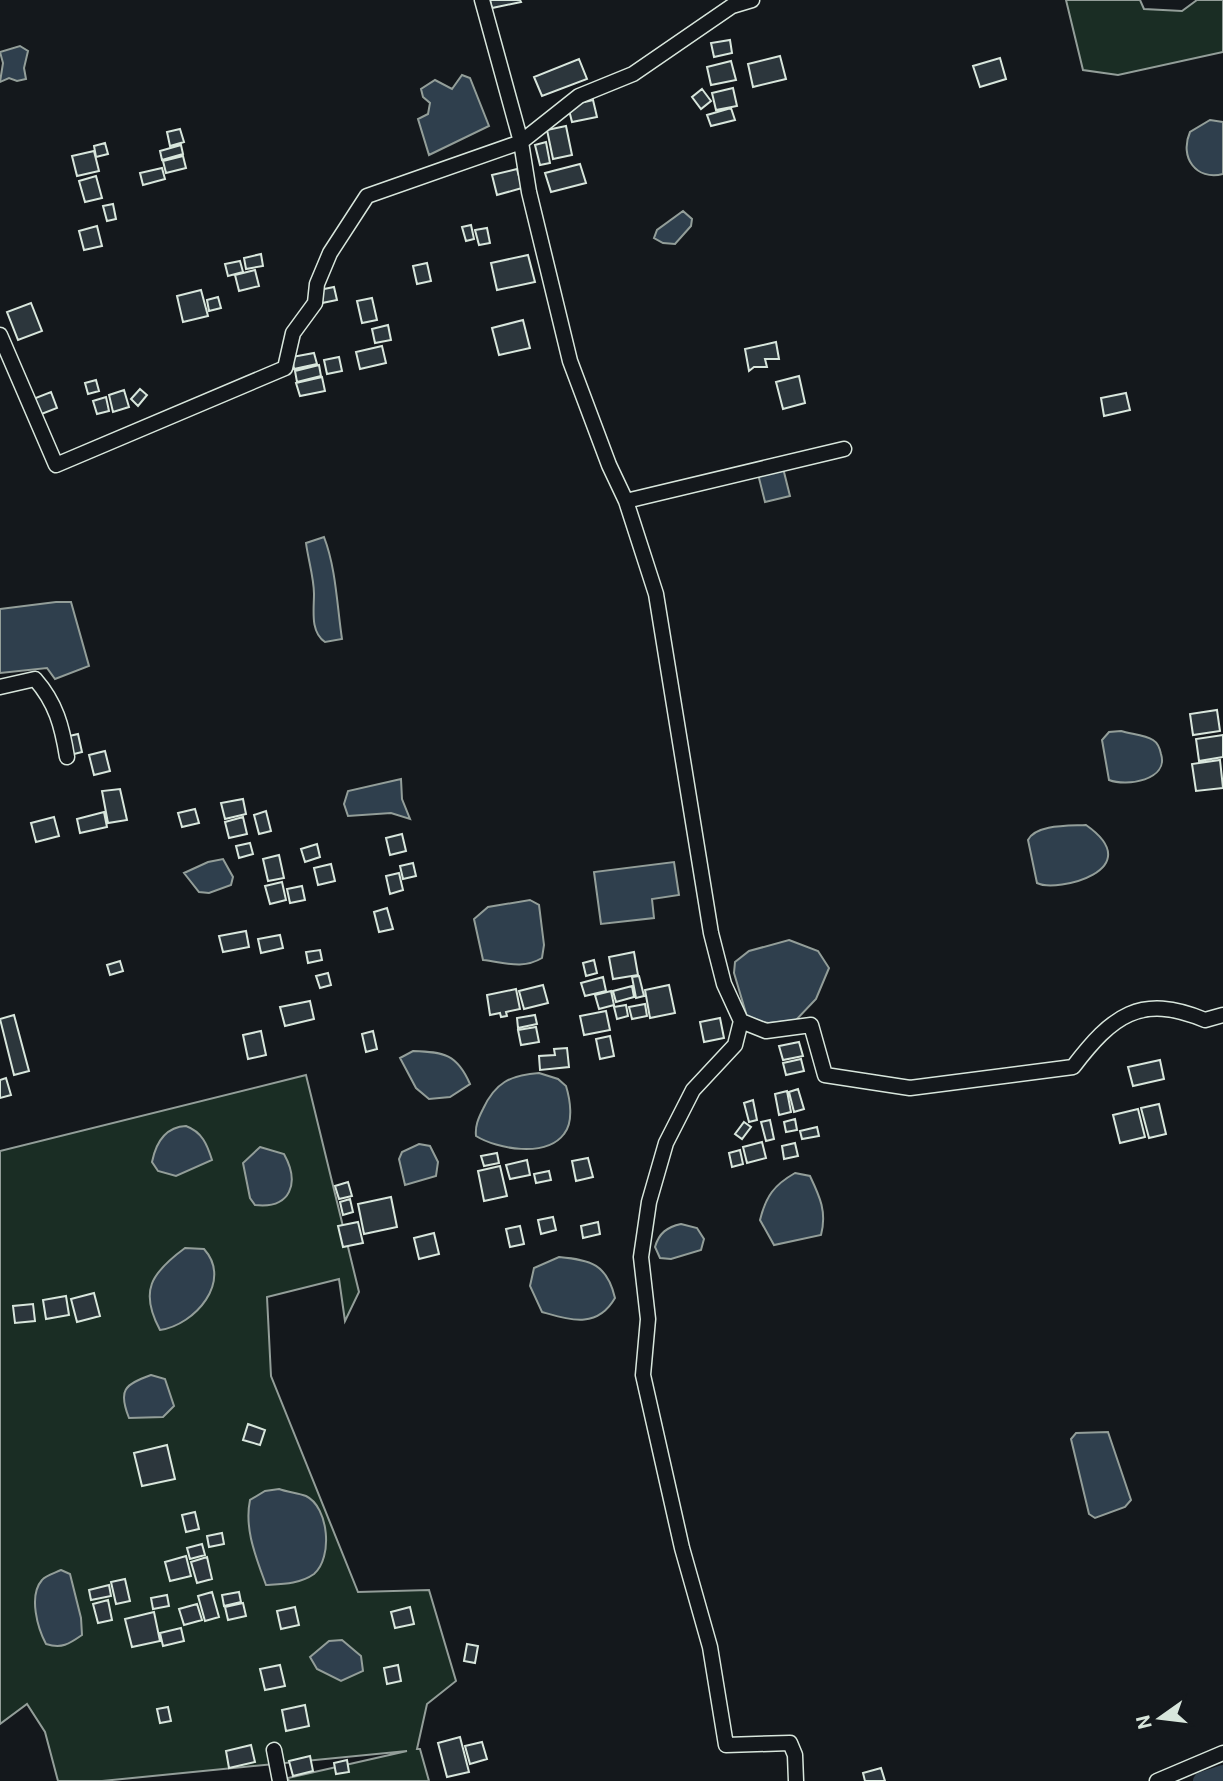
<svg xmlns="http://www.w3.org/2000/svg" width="1223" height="1781" font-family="Roboto,sans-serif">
	<rect width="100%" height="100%" fill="#14181c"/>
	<path fill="#1a2d24" stroke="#939e99" stroke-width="2" d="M 1066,0 L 1140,0 L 1144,9 L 1182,11 L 1197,0 L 1223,0 L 1223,52 L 1118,75 L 1083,70 Z
		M 306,1075 L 359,1292 L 345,1321 L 339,1279 L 267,1297 L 271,1376 L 358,1592 L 429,1590 L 456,1681 L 427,1704 L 417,1749 L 420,1749 L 429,1781 L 289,1781 L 288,1778 L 407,1751 L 102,1781 L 58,1781 L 45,1732 L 27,1704 L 0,1724 L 0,1151 Z"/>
	<path fill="#2f3f4d" stroke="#939e99" stroke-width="2" d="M 20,46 L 28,51 L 24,68 L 26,79 L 17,81 L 9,78 L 0,82 L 3,63 L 0,52 Z
		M 462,75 L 470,78 L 489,126 L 429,155 L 418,119 L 428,114 L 430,103 L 423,97 L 421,89 L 435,80 L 452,89 Z
		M 1210,120 L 1223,122 L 1223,174 C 1196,181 1179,157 1190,132 Z
		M 683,211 L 692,219 L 691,226 L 675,244 L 663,243 L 654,238 L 657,230 Z
		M 783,468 L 790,496 L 765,502 L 758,474 Z
		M 324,537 C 336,568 337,606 342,639 L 325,642 C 310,632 314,610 314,594 C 314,578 308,559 306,543 Z
		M 56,602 L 71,602 L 89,666 L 55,679 L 47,668 L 0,673 L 0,609 Z
		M 1121,731 C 1130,734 1145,735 1153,740 C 1158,743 1160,749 1161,754 C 1169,780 1127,787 1109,780 L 1102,740 L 1109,732 Z
		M 401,779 L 402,799 L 410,819 L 391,813 L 348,816 L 344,804 L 348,791 Z
		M 1086,825 C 1150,870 1057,893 1037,883 L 1028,840 C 1036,824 1070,826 1086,825 Z
		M 223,859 L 233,877 L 231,885 L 209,893 L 199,892 L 184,873 L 208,862 Z
		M 674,862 L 679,895 L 652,899 L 654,918 L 601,924 L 594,872 Z
		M 530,900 L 539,905 L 544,945 L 542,958 C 522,970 504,962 483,960 L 474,919 L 488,907 Z
		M 789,940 L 818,951 L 829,968 L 816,999 L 796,1020 L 769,1023 L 748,1020 L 734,973 L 735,962 L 749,951 Z
		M 413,1051 C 444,1052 457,1054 470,1084 L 450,1097 L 429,1099 L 416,1088 L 400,1058 Z
		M 539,1073 L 558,1079 L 566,1086 C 570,1099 574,1122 564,1134 C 546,1158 497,1149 476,1136 C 475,1126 478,1119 483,1109 C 495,1083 510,1075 539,1073 Z
		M 186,1126 C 202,1132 207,1144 212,1160 L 176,1176 L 158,1171 L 152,1162 C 156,1142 165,1127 186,1126 Z
		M 419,1144 L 430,1146 L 438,1162 L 436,1176 L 405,1185 L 399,1159 L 402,1152 Z
		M 260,1147 L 284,1154 C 300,1183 291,1209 255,1205 L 250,1198 L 243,1163 Z
		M 795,1173 L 810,1176 C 820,1197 827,1212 821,1235 L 774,1245 L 760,1220 C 766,1196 774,1185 795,1173 Z
		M 681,1224 L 697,1228 L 704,1239 L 701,1250 L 671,1259 L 660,1258 L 655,1247 C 659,1233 667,1227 681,1224 Z
		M 185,1248 L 204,1249 C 233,1281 195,1325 160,1330 C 139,1291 151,1273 185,1248 Z
		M 559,1257 C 591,1260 607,1264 615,1298 C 597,1329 571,1320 542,1312 L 530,1286 L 534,1268 Z
		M 151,1375 L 165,1379 L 174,1406 L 163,1417 L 129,1418 C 118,1390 124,1385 151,1375 Z
		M 1108,1432 L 1131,1500 L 1125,1507 L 1095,1518 L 1089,1514 L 1071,1439 L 1076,1433 Z
		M 279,1489 C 287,1492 298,1493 306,1496 C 329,1507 333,1558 314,1574 C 300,1584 282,1584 266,1585 C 256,1557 244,1529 250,1500 L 265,1491 Z
		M 61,1570 L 70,1574 L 81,1618 L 82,1635 C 69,1644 62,1649 46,1644 C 38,1629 28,1596 42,1580 C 46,1575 55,1573 61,1570 Z
		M 342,1640 L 361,1656 L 363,1671 L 341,1681 L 317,1669 L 310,1657 L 329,1641 Z"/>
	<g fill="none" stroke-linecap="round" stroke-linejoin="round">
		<path stroke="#2f3f4d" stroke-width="18" d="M 1202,1781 L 1223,1774"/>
	</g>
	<path fill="#2c363c" stroke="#d8e6dc" stroke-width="2" d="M 490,0 L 520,0 L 521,2 L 492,8 Z
		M 730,40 L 732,53 L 714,57 L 711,43 Z
		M 780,56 L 786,79 L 753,87 L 748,64 Z
		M 1000,58 L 1006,79 L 980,87 L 973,66 Z
		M 579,59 L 587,79 L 542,96 L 534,77 Z
		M 731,61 L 736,80 L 711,85 L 707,67 Z
		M 733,88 L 737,106 L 716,110 L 712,93 Z
		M 702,89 L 711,101 L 701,109 L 692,97 Z
		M 593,100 L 597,117 L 572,122 L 568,106 Z
		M 731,108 L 735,120 L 711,126 L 707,115 Z
		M 566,126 L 572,155 L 553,159 L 547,130 Z
		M 180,129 L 184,142 L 170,146 L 167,132 Z
		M 546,142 L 550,163 L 540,165 L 535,145 Z
		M 105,143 L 108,154 L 96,157 L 94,146 Z
		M 181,145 L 183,154 L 162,160 L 160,151 Z
		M 94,151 L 99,171 L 77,176 L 72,156 Z
		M 183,156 L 186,168 L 166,173 L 163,161 Z
		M 580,164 L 586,183 L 551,192 L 545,173 Z
		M 162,168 L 165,179 L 143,185 L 140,173 Z
		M 517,169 L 522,188 L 497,195 L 492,175 Z
		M 96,176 L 102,198 L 85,202 L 79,181 Z
		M 113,204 L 116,219 L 107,221 L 103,206 Z
		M 471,225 L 474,239 L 466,241 L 462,227 Z
		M 97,226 L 102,246 L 84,250 L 79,231 Z
		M 487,228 L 490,243 L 479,245 L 475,230 Z
		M 261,254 L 263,266 L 246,269 L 244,258 Z
		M 528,255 L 535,282 L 497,290 L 491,263 Z
		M 240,261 L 243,272 L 228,276 L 225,264 Z
		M 427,263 L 431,281 L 417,284 L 413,266 Z
		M 255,270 L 259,286 L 239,291 L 235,275 Z
		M 334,287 L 337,300 L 322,303 L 319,290 Z
		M 201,290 L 208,316 L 183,322 L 177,296 Z
		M 218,297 L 221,308 L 209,311 L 207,300 Z
		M 372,298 L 377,320 L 362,323 L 357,301 Z
		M 31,303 L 42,331 L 18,340 L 7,312 Z
		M 523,320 L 530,348 L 499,355 L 492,328 Z
		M 388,325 L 391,340 L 375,343 L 372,329 Z
		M 776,342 L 779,359 L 765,359 L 767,367 L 754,367 L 749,371 L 745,349 Z
		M 382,346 L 386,363 L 360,369 L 356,352 Z
		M 314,353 L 317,364 L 294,369 L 292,357 Z
		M 339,357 L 342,371 L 327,374 L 324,360 Z
		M 319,365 L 321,376 L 297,382 L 295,371 Z
		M 799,376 L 805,403 L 783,409 L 776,382 Z
		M 322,377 L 325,391 L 300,396 L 296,383 Z
		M 96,380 L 99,391 L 88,394 L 85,383 Z
		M 140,389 L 147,395 L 138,406 L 131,399 Z
		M 124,390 L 129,407 L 113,412 L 109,395 Z
		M 51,392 L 57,408 L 39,415 L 33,399 Z
		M 1126,393 L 1130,410 L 1104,416 L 1101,398 Z
		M 106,397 L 109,411 L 97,414 L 93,401 Z
		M 1217,710 L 1220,731 L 1193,735 L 1190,714 Z
		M 78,734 L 82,752 L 70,755 L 65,737 Z
		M 1223,735 L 1223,757 L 1199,761 L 1196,739 Z
		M 105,751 L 110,771 L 94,775 L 89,755 Z
		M 1220,760 L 1223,788 L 1196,791 L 1192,764 Z
		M 120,789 L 127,820 L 108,823 L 102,791 Z
		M 243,799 L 246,814 L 225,819 L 221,803 Z
		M 195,809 L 199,823 L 182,827 L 178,813 Z
		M 266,811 L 271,831 L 259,834 L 254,815 Z
		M 104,812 L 107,827 L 80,833 L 77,819 Z
		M 54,817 L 59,836 L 36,842 L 31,823 Z
		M 243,817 L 247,834 L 229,838 L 225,822 Z
		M 402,834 L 406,851 L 390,855 L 386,838 Z
		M 250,843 L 253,854 L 239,858 L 236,846 Z
		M 317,844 L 320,857 L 305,862 L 301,849 Z
		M 279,855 L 284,878 L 268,881 L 263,859 Z
		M 413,863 L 416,876 L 403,879 L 400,866 Z
		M 331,864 L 335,881 L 318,885 L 314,868 Z
		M 399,873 L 403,890 L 390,894 L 386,876 Z
		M 282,882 L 286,900 L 270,904 L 265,886 Z
		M 302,886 L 305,900 L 290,903 L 287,889 Z
		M 387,908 L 393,929 L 379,932 L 374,912 Z
		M 246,931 L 249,947 L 223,952 L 219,936 Z
		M 280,935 L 283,948 L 261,953 L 258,939 Z
		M 320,950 L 322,960 L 308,963 L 306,952 Z
		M 634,952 L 638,975 L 613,979 L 609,957 Z
		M 594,960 L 597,973 L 586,976 L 583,963 Z
		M 120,961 L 123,971 L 110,975 L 107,965 Z
		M 328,973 L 331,985 L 320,988 L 316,976 Z
		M 639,976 L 644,996 L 636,998 L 632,977 Z
		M 603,977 L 606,991 L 585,996 L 581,983 Z
		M 543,985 L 548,1003 L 524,1009 L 519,991 Z
		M 669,985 L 675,1013 L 650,1018 L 645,990 Z
		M 632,986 L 634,997 L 616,1002 L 613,991 Z
		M 516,989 L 520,1009 L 506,1012 L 507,1016 L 501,1017 L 500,1013 L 490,1015 L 487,995 Z
		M 611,991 L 614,1005 L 599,1009 L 595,995 Z
		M 310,1001 L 314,1019 L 285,1026 L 280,1007 Z
		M 645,1004 L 647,1016 L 632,1019 L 629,1007 Z
		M 626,1005 L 628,1016 L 617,1019 L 614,1007 Z
		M 606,1011 L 610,1030 L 584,1035 L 580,1016 Z
		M 14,1015 L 29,1071 L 14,1075 L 0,1019 Z
		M 535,1015 L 537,1024 L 518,1028 L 517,1018 Z
		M 720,1018 L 724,1038 L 704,1042 L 700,1022 Z
		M 536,1027 L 539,1042 L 521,1045 L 518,1030 Z
		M 261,1031 L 266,1055 L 248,1059 L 243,1035 Z
		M 373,1031 L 377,1049 L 366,1052 L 362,1034 Z
		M 610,1036 L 614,1056 L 600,1059 L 596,1039 Z
		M 799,1042 L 803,1056 L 783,1060 L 779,1046 Z
		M 567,1048 L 569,1067 L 540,1070 L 539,1056 L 555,1055 L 554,1049 Z
		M 801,1059 L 804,1071 L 786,1075 L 783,1063 Z
		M 1160,1060 L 1164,1079 L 1133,1086 L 1128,1067 Z
		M 6,1078 L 11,1095 L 0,1098 L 0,1080 Z
		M 798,1089 L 804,1109 L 794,1112 L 789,1092 Z
		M 787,1091 L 791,1112 L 779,1115 L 775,1094 Z
		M 753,1100 L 757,1120 L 749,1122 L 744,1103 Z
		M 1159,1104 L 1166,1134 L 1149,1138 L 1141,1108 Z
		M 1138,1109 L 1145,1137 L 1120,1143 L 1113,1115 Z
		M 795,1119 L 797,1130 L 786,1132 L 784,1122 Z
		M 770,1120 L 774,1139 L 766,1141 L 761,1122 Z
		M 744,1122 L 751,1127 L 742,1139 L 735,1134 Z
		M 817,1127 L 819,1136 L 802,1139 L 800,1131 Z
		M 762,1142 L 766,1158 L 747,1163 L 743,1147 Z
		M 795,1143 L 798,1156 L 784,1159 L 782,1146 Z
		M 740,1150 L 743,1164 L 732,1167 L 729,1153 Z
		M 497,1153 L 499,1163 L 484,1166 L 481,1156 Z
		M 588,1158 L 593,1177 L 576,1181 L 572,1161 Z
		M 527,1160 L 530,1175 L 510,1179 L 506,1165 Z
		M 500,1166 L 507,1196 L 484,1201 L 478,1171 Z
		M 549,1171 L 551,1180 L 536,1183 L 534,1174 Z
		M 348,1182 L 352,1196 L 339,1199 L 335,1186 Z
		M 391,1197 L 397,1227 L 364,1234 L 358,1204 Z
		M 350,1199 L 353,1212 L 343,1215 L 340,1202 Z
		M 553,1217 L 556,1230 L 541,1234 L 538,1220 Z
		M 358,1222 L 363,1243 L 343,1247 L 338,1226 Z
		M 598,1222 L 600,1234 L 583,1238 L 581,1226 Z
		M 520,1226 L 524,1244 L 510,1247 L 506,1229 Z
		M 434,1233 L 439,1254 L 419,1259 L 414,1238 Z
		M 94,1293 L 100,1316 L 77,1322 L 71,1299 Z
		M 66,1296 L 69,1315 L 46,1319 L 43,1300 Z
		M 33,1304 L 35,1321 L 15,1323 L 13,1306 Z
		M 248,1424 L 265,1430 L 260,1445 L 243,1440 Z
		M 167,1445 L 175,1479 L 142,1486 L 134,1453 Z
		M 195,1512 L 199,1529 L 186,1532 L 182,1515 Z
		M 222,1533 L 224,1544 L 209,1547 L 207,1536 Z
		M 202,1544 L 205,1555 L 190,1559 L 187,1548 Z
		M 186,1556 L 191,1576 L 170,1581 L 165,1562 Z
		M 207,1557 L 212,1579 L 197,1583 L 191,1562 Z
		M 125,1579 L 130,1601 L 116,1604 L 111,1582 Z
		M 109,1585 L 111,1596 L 91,1600 L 89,1590 Z
		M 212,1592 L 219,1617 L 205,1621 L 198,1596 Z
		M 239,1592 L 241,1602 L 224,1606 L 222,1595 Z
		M 167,1595 L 169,1606 L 153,1609 L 151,1598 Z
		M 108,1600 L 112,1620 L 98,1623 L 93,1604 Z
		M 243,1603 L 246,1616 L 228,1620 L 225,1607 Z
		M 197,1604 L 202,1620 L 184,1625 L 179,1609 Z
		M 295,1607 L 299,1625 L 281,1629 L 277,1611 Z
		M 410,1607 L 414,1624 L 395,1628 L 391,1612 Z
		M 154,1612 L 160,1641 L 132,1647 L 125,1619 Z
		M 181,1628 L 184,1641 L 163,1646 L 160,1633 Z
		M 467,1644 L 478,1646 L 475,1663 L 464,1661 Z
		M 280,1665 L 285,1686 L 265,1690 L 260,1669 Z
		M 398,1665 L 401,1681 L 387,1684 L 384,1668 Z
		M 305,1705 L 309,1726 L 286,1731 L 282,1710 Z
		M 168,1707 L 171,1721 L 160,1723 L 157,1709 Z
		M 460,1737 L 469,1772 L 447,1777 L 438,1743 Z
		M 482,1742 L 487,1759 L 470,1764 L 465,1746 Z
		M 251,1745 L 255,1762 L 229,1768 L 226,1751 Z
		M 310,1756 L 313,1771 L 293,1776 L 289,1761 Z
		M 347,1760 L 349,1772 L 336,1774 L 334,1763 Z
		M 881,1768 L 885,1781 L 865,1781 L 863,1773 Z"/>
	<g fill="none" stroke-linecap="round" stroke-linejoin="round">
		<g stroke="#d8e6dc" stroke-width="17">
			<path id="minor" d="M 752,0 L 732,6 L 633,74 L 579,96 L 521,142 L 529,192 L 570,361 L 609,465 L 626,501 L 656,594 L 711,933 L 724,984 L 741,1021 L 735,1045 L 693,1090 L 666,1143 L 649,1202 L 641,1257 L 648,1319 L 643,1375 L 682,1548 L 710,1647 L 726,1745 L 790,1743 L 795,1755 L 796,1781
				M 0,335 L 56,465 L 285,368 L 293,333 L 315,303 L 317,284 L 330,253 L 367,196 L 521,142 L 482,0
				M 626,501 L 844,449
				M 0,687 L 35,679 C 56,703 62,726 67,757
				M 741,1021 L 766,1031 L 811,1025 L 825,1075 L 910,1088 L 1073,1067 C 1112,1016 1140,993 1205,1020 L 1223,1015
				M 274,1750 L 280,1781
				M 1157,1781 L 1223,1753"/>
		</g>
		<use href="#minor" stroke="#14181c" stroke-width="14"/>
	</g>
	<g transform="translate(1160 1718) rotate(256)" stroke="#14181c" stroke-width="5" paint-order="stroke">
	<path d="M0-5L12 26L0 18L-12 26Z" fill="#d8e6dc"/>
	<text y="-10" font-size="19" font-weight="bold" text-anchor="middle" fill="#d8e6dc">N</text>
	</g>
</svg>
